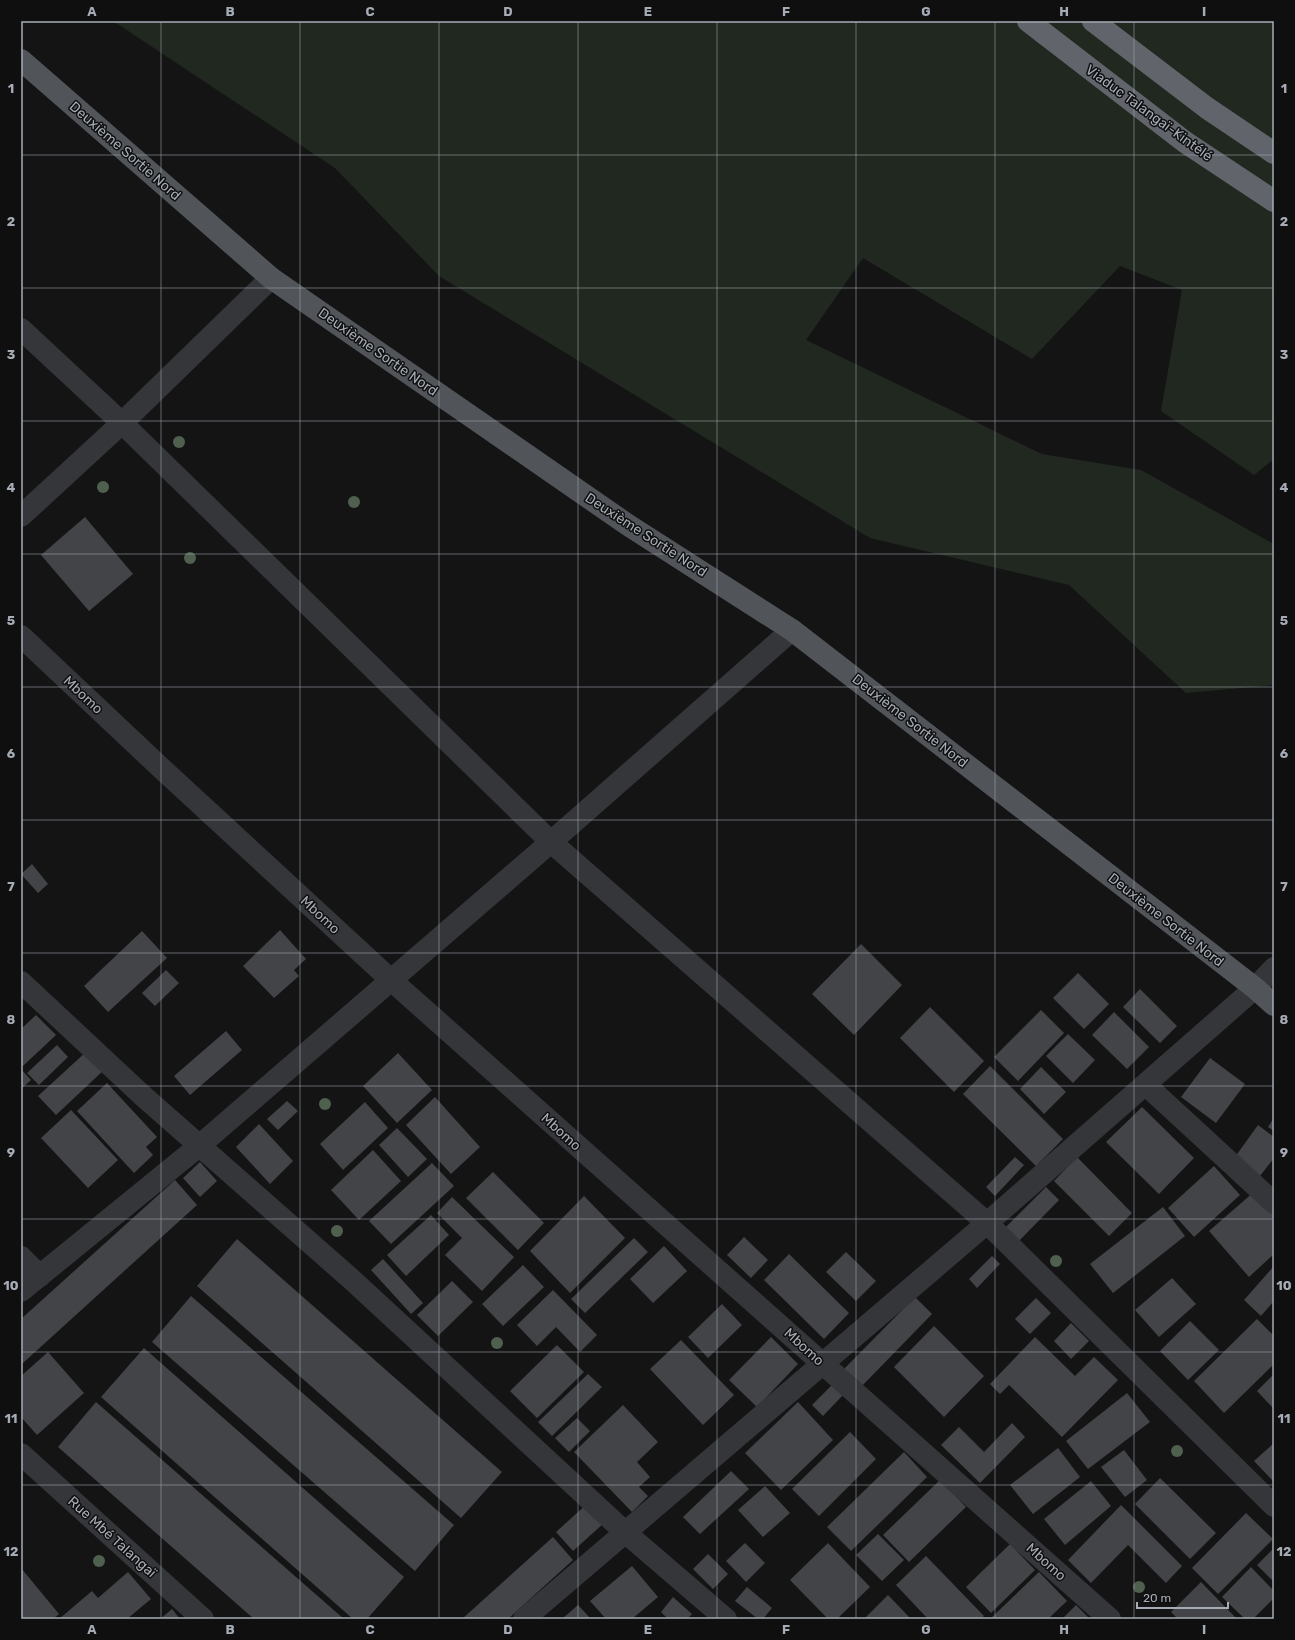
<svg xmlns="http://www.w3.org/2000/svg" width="1295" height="1640" font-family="Rubik,sans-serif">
	<rect width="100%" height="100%" fill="#141415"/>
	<path fill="#202820" d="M 113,21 L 1274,21 L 1274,459 L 1254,475 L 1161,411 L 1182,290 L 1120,266 L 1032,359 L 863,258 L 806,340 L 1042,454 L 1141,470 L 1274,544 L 1274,685 L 1186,693 L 1069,585 L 870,538 L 439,276 L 335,168 Z"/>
	<path fill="#434448" d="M 85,517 L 133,574 L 89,611 L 41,555 Z
		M 32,864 L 48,884 L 38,893 L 21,874 Z
		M 280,930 L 306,959 L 294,970 L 299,976 L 274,998 L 243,966 Z
		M 142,931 L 167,958 L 108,1012 L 84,986 Z
		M 861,944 L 902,985 L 854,1035 L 812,994 Z
		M 166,970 L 179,983 L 155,1006 L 142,993 Z
		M 1078,973 L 1109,1004 L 1084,1029 L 1053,998 Z
		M 1140,989 L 1177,1026 L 1160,1043 L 1123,1007 Z
		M 930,1007 L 984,1061 L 954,1092 L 900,1038 Z
		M 1041,1010 L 1064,1033 L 1018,1081 L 994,1057 Z
		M 1114,1012 L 1149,1047 L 1127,1069 L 1092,1035 Z
		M 36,1015 L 56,1035 L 23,1066 L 21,1063 L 21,1029 Z
		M 226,1031 L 242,1050 L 190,1095 L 174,1076 Z
		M 1068,1034 L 1095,1060 L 1073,1083 L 1046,1056 Z
		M 57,1045 L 68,1057 L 39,1085 L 27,1073 Z
		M 87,1051 L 105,1069 L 56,1115 L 38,1096 Z
		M 398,1053 L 432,1090 L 397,1123 L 363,1086 Z
		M 1210,1058 L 1245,1084 L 1216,1123 L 1181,1097 Z
		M 990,1066 L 1063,1139 L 1036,1166 L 963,1094 Z
		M 1041,1067 L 1066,1092 L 1044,1114 L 1020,1089 Z
		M 21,1069 L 31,1080 L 21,1089 Z
		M 107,1083 L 157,1137 L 146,1147 L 153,1155 L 134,1173 L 77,1111 Z
		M 435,1097 L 480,1147 L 451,1174 L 406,1125 Z
		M 287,1101 L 298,1111 L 278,1130 L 267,1119 Z
		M 365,1102 L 388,1128 L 343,1170 L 320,1144 Z
		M 1142,1107 L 1194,1158 L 1159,1194 L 1106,1142 Z
		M 71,1110 L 118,1160 L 88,1188 L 41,1138 Z
		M 1274,1118 L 1274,1131 L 1268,1127 Z
		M 259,1124 L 293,1161 L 270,1184 L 236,1147 Z
		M 1258,1125 L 1274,1137 L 1274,1158 L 1260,1176 L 1235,1157 Z
		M 397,1128 L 427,1159 L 408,1177 L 379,1145 Z
		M 373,1150 L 401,1181 L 359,1220 L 331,1190 Z
		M 1015,1157 L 1024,1165 L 995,1196 L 986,1187 Z
		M 1077,1157 L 1132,1213 L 1109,1236 L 1054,1181 Z
		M 200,1162 L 217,1181 L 200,1197 L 183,1178 Z
		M 432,1163 L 454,1186 L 391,1244 L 369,1221 Z
		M 1214,1166 L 1240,1195 L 1194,1237 L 1168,1208 Z
		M 493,1172 L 544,1223 L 518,1250 L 466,1198 Z
		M 175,1180 L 197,1205 L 23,1363 L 21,1361 L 21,1319 Z
		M 1046,1187 L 1059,1200 L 1015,1245 L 1001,1232 Z
		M 1255,1191 L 1274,1213 L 1274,1254 L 1249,1277 L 1209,1231 Z
		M 584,1196 L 625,1238 L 570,1293 L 530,1251 Z
		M 452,1197 L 514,1257 L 482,1291 L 445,1255 L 462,1238 L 437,1213 Z
		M 1163,1207 L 1185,1236 L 1113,1293 L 1090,1264 Z
		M 431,1215 L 449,1235 L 406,1276 L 387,1255 Z
		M 744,1237 L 768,1260 L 751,1278 L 727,1255 Z
		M 634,1238 L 648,1252 L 585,1313 L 571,1299 Z
		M 237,1239 L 502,1472 L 461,1518 L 197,1286 Z
		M 664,1246 L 687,1271 L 653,1303 L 630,1279 Z
		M 846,1252 L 876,1281 L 856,1301 L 826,1272 Z
		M 789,1254 L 849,1313 L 824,1339 L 764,1280 Z
		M 992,1256 L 1000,1264 L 977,1288 L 969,1279 Z
		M 383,1259 L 423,1303 L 411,1314 L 371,1270 Z
		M 523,1265 L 544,1287 L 503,1326 L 482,1304 Z
		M 1274,1266 L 1274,1301 L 1261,1316 L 1244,1300 Z
		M 1172,1278 L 1196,1304 L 1159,1337 L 1135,1310 Z
		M 452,1281 L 473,1302 L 438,1336 L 417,1315 Z
		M 553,1290 L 597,1335 L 580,1352 L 556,1327 L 537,1346 L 517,1325 Z
		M 191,1296 L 454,1525 L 415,1571 L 152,1342 Z
		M 915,1297 L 932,1314 L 861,1387 L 844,1369 Z
		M 1036,1298 L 1051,1313 L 1030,1334 L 1015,1319 Z
		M 722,1304 L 742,1325 L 708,1358 L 688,1337 Z
		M 1257,1319 L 1274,1336 L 1274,1364 L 1224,1413 L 1194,1381 Z
		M 1190,1321 L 1219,1350 L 1188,1380 L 1160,1351 Z
		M 1071,1323 L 1089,1341 L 1071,1359 L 1054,1341 Z
		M 934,1326 L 984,1376 L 944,1417 L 894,1367 Z
		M 771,1337 L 798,1364 L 757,1407 L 729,1380 Z
		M 1035,1337 L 1075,1376 L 1094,1357 L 1118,1380 L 1062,1437 L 1009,1385 L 1000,1394 L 990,1384 Z
		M 681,1340 L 734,1395 L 703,1425 L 650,1369 Z
		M 557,1345 L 584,1372 L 537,1418 L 510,1391 Z
		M 144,1348 L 404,1577 L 367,1619 L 353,1619 L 101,1397 Z
		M 48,1352 L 84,1393 L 37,1435 L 21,1417 L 21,1376 Z
		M 588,1374 L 602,1387 L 552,1436 L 538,1422 Z
		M 1274,1374 L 1274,1409 L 1257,1391 Z
		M 832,1385 L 843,1395 L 823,1416 L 812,1405 Z
		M 1127,1393 L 1150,1422 L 1088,1469 L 1066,1441 Z
		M 96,1402 L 344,1619 L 254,1619 L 58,1447 Z
		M 798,1402 L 833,1440 L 781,1490 L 745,1453 Z
		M 623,1405 L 658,1442 L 637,1462 L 650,1477 L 639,1487 L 648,1496 L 632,1512 L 574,1452 Z
		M 577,1418 L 590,1431 L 569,1452 L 555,1438 Z
		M 1012,1423 L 1025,1437 L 980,1483 L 941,1445 L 959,1427 L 984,1452 Z
		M 850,1432 L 876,1459 L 819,1516 L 792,1489 Z
		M 1274,1443 L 1274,1482 L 1254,1461 Z
		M 1058,1448 L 1080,1477 L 1033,1514 L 1010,1485 Z
		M 1124,1450 L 1147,1480 L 1125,1497 L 1101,1467 Z
		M 904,1452 L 927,1477 L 851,1551 L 827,1527 Z
		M 731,1471 L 749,1489 L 700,1534 L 683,1517 Z
		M 1160,1478 L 1216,1533 L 1190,1559 L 1135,1504 Z
		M 940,1480 L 966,1507 L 909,1562 L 883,1535 Z
		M 1091,1481 L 1111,1506 L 1065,1545 L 1044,1519 Z
		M 765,1486 L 790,1513 L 763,1537 L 738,1510 Z
		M 588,1503 L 604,1523 L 573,1551 L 556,1532 Z
		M 1121,1505 L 1182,1566 L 1166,1583 L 1128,1545 L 1091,1583 L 1068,1560 Z
		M 1246,1513 L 1273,1539 L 1218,1594 L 1192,1568 Z
		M 878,1534 L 904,1560 L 882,1581 L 856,1555 Z
		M 553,1537 L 573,1560 L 508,1619 L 462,1619 Z
		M 745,1543 L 765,1563 L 746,1582 L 726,1561 Z
		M 828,1543 L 870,1587 L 837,1619 L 828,1619 L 790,1580 Z
		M 1010,1544 L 1035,1570 L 991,1613 L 966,1587 Z
		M 1274,1548 L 1274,1582 L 1257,1565 Z
		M 708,1554 L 728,1574 L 713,1589 L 693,1569 Z
		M 926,1556 L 984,1616 L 981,1619 L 928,1619 L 896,1585 Z
		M 632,1566 L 658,1597 L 632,1619 L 606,1619 L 590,1601 Z
		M 1251,1567 L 1274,1591 L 1274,1598 L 1253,1619 L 1245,1619 L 1222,1597 Z
		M 21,1568 L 59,1614 L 53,1619 L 21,1619 Z
		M 128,1572 L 151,1599 L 127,1619 L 59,1619 L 92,1591 L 98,1598 Z
		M 1039,1572 L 1067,1601 L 1048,1619 L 990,1619 Z
		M 1201,1582 L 1237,1619 L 1178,1619 L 1171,1612 Z
		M 747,1587 L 772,1608 L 763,1619 L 758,1619 L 735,1601 Z
		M 888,1595 L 911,1619 L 864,1619 Z
		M 673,1597 L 692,1614 L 687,1619 L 668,1619 L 661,1612 Z
		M 578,1605 L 591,1619 L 562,1619 Z
		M 1076,1605 L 1090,1619 L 1062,1619 Z
		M 172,1609 L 180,1619 L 160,1619 Z"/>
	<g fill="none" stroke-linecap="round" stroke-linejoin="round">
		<path stroke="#35363a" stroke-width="22" d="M 21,329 L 122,423 L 551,842 L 987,1223 L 1274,1506
			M 21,516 L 122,423 L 271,278
			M 21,636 L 160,767 L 391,980 L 1110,1619
			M 21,982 L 143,1096 L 350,1278 L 626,1533 L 726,1619
			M 1146,1085 L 1274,1203
			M 21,1257 L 40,1276
			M 21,1291 L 199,1146 L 551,842 L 792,630
			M 21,1454 L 203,1619
			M 524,1619 L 987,1223 L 1255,988 L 1274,968"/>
		<path stroke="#515459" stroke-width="22" d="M 21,60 L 271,278 L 628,525 L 792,630 L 1255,988 L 1274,1005"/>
		<path stroke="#61656b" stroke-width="22" d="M 1028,21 L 1185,142 L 1274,201
			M 1093,21 L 1207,108 L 1274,153"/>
	</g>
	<g fill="#4f604f">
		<circle cx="179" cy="442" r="6"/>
		<circle cx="103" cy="487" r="6"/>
		<circle cx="354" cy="502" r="6"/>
		<circle cx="190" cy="558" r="6"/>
		<circle cx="325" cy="1104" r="6"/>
		<circle cx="337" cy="1231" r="6"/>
		<circle cx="1056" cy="1261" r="6"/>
		<circle cx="497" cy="1343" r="6"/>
		<circle cx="1177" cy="1451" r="6"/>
		<circle cx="99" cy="1561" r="6"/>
		<circle cx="1139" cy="1587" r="6"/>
	</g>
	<path fill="none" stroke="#a6acb5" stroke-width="1" stroke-opacity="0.55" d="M 161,21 L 161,1619M 300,21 L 300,1619M 439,21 L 439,1619M 578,21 L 578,1619M 717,21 L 717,1619M 856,21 L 856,1619M 995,21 L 995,1619M 1134,21 L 1134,1619M 21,155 L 1274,155M 21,288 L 1274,288M 21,421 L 1274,421M 21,554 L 1274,554M 21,687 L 1274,687M 21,820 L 1274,820M 21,953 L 1274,953M 21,1086 L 1274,1086M 21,1219 L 1274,1219M 21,1352 L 1274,1352M 21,1485 L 1274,1485"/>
	<g text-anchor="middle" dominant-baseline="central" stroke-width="3" stroke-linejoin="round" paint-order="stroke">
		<g font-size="14" fill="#a6acb5" stroke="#0f0f10">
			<text transform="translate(1149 113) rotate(36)">Viaduc Talangaï-Kintélé</text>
			<text transform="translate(125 151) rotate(41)">Deuxième Sortie Nord</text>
			<text transform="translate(378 352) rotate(35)">Deuxième Sortie Nord</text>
			<text transform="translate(646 535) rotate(33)">Deuxième Sortie Nord</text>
			<text transform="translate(83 695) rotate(43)">Mbomo</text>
			<text transform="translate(910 721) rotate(38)">Deuxième Sortie Nord</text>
			<text transform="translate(320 915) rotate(43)">Mbomo</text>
			<text transform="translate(1166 920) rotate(38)">Deuxième Sortie Nord</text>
			<text transform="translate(561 1132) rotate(42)">Mbomo</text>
			<text transform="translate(804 1347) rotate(42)">Mbomo</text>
			<text transform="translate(112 1537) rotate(42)">Rue Mbé Talangaï</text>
			<text transform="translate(1046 1562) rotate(42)">Mbomo</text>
		</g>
	</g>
	<rect width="1295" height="1640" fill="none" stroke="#0f0f10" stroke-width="44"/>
	<path d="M1137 1602v6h91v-6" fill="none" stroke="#a6acb5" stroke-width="2"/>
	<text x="1143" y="1602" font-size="12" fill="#a6acb5" stroke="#0f0f10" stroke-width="3" paint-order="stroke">20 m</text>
	<rect x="22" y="22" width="1251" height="1596" fill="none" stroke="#a6acb5" stroke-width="1.5"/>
	<g font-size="13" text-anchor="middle" font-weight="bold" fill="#a6acb5">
		<text x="92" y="16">A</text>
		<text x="230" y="16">B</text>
		<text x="370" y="16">C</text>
		<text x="508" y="16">D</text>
		<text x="648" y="16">E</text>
		<text x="786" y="16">F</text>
		<text x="926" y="16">G</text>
		<text x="1064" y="16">H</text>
		<text x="1204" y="16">I</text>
		<text x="11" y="93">1</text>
		<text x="1284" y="93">1</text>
		<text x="11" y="226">2</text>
		<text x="1284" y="226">2</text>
		<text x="11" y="359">3</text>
		<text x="1284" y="359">3</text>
		<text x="11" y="492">4</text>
		<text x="1284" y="492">4</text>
		<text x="11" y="625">5</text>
		<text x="1284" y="625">5</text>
		<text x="11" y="758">6</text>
		<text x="1284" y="758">6</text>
		<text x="11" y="891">7</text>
		<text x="1284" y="891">7</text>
		<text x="11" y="1024">8</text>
		<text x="1284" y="1024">8</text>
		<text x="11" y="1157">9</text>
		<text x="1284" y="1157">9</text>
		<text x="11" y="1290">10</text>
		<text x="1284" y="1290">10</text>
		<text x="11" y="1423">11</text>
		<text x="1284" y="1423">11</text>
		<text x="11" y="1556">12</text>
		<text x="1284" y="1556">12</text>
		<text x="92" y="1634">A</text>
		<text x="230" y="1634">B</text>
		<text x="370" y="1634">C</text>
		<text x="508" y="1634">D</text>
		<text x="648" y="1634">E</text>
		<text x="786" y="1634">F</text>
		<text x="926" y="1634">G</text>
		<text x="1064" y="1634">H</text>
		<text x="1204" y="1634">I</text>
	</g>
</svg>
